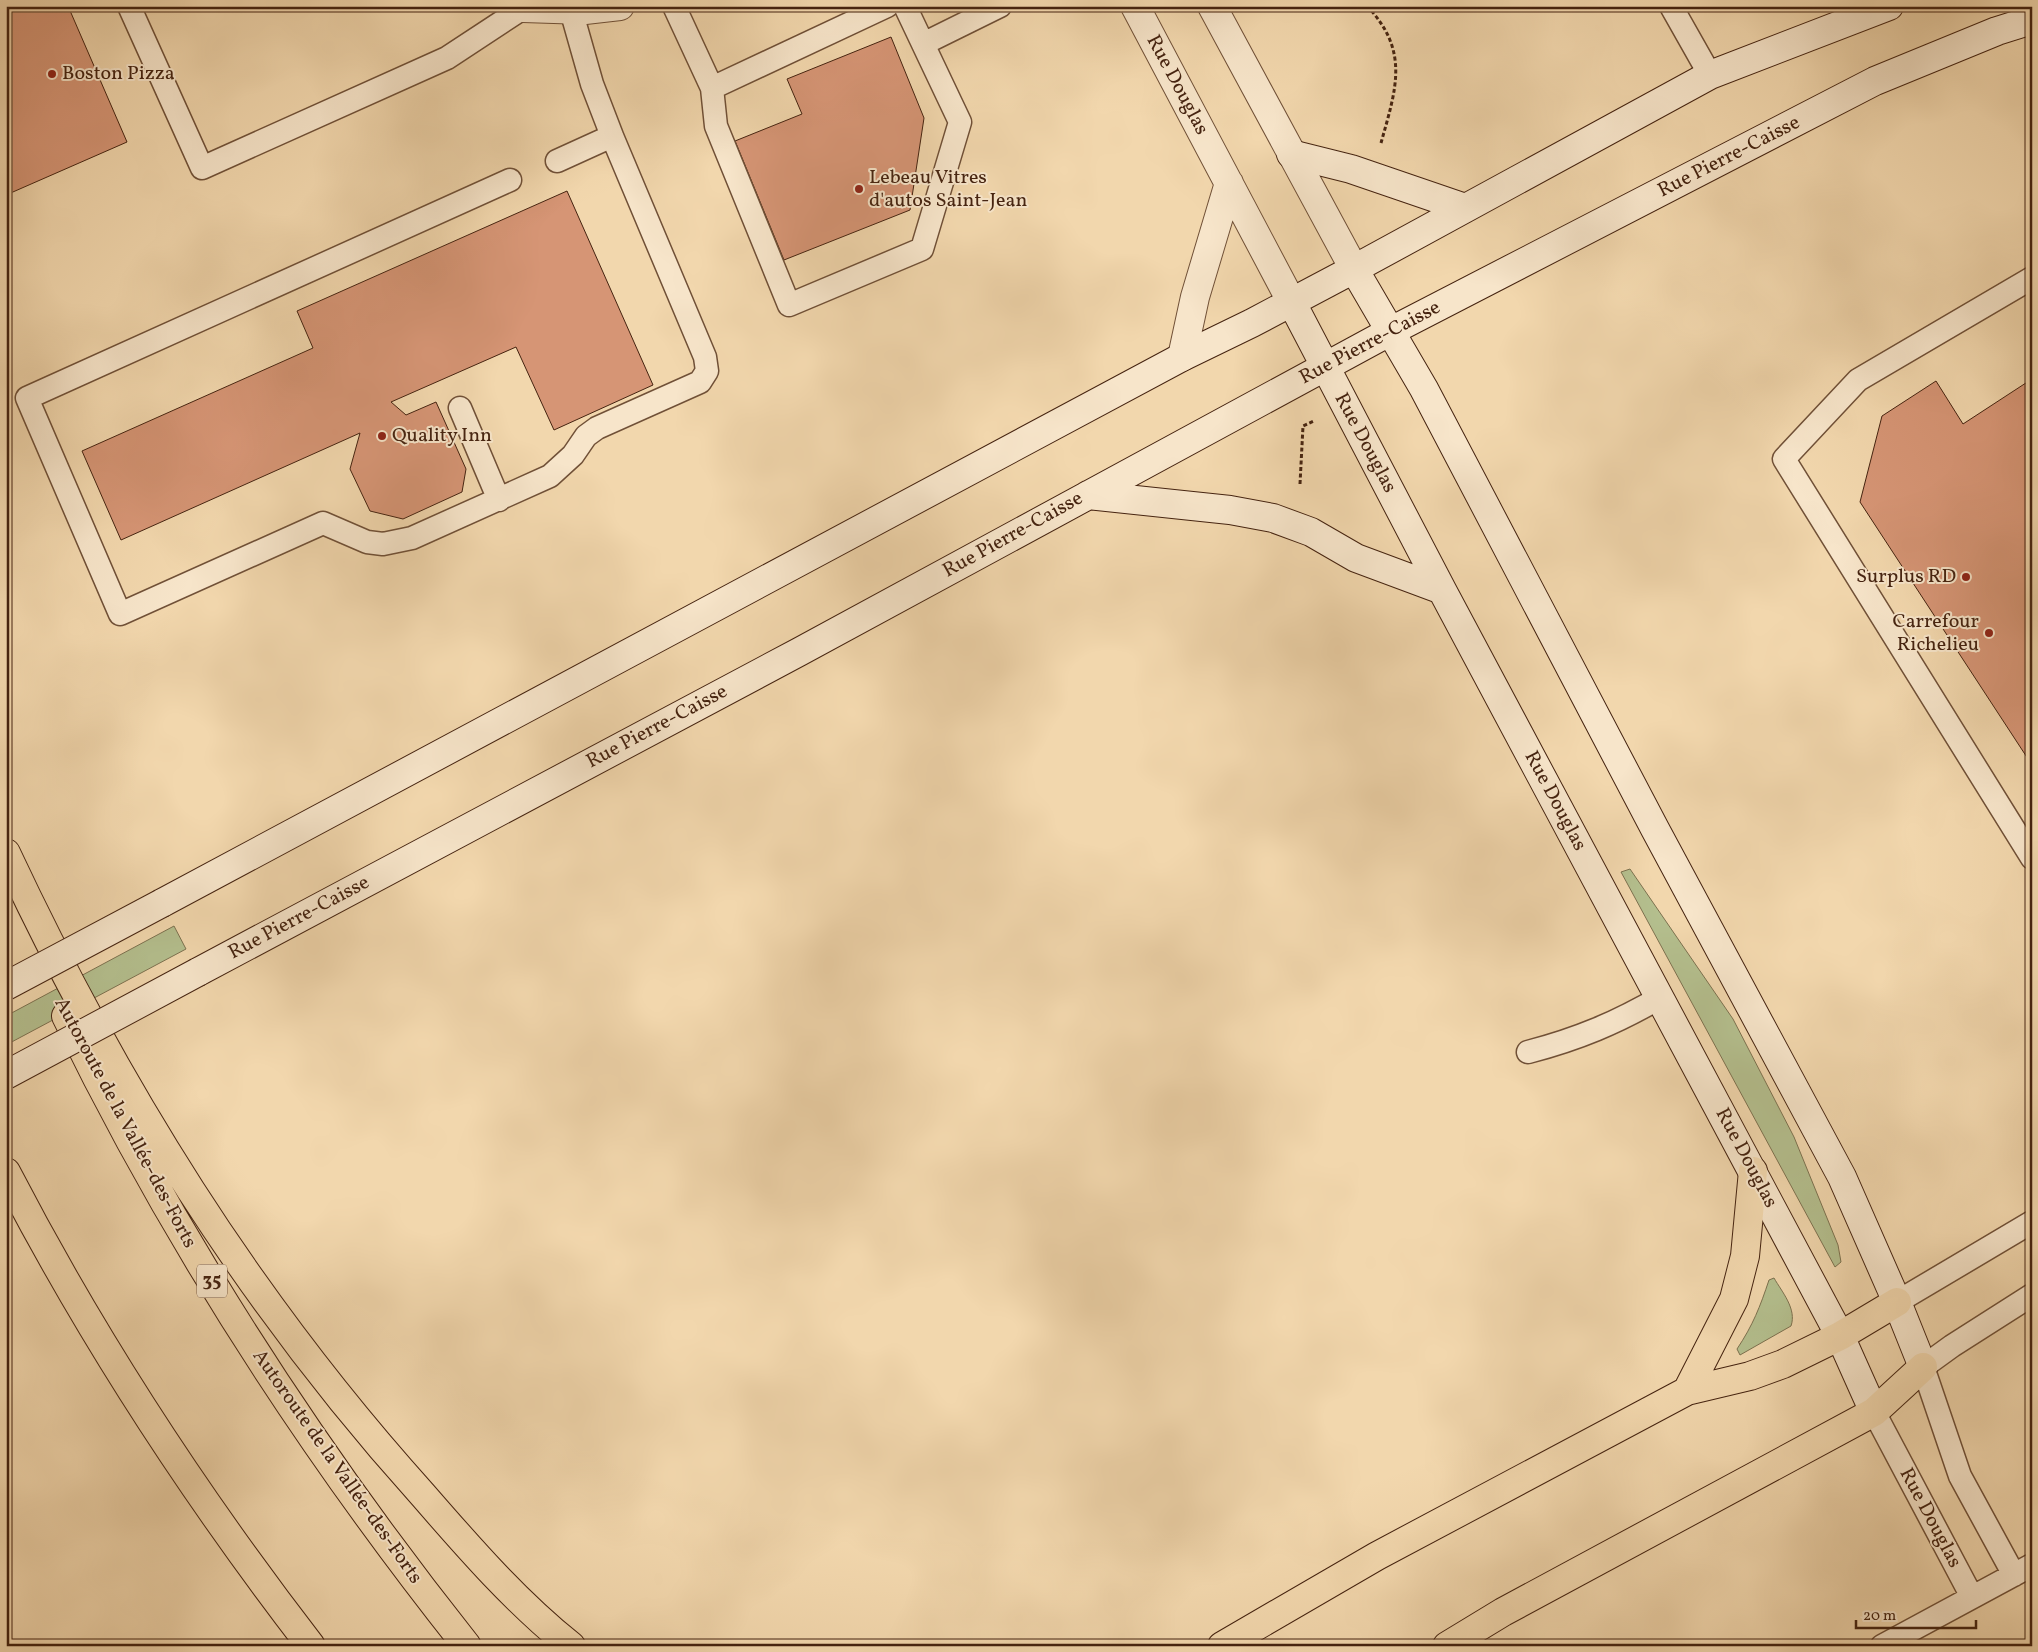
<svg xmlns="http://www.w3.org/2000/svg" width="2038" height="1652" font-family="Vollkorn,serif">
	<rect width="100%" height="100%" fill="#f2d7ad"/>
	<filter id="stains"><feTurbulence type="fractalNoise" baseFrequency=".004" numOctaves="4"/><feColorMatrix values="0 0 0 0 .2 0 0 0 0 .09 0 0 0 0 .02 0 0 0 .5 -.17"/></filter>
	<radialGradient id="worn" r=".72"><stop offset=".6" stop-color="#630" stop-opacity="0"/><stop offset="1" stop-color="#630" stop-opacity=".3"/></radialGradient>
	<path fill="#b4bf8e" stroke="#7c714f" d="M 1630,869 L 1733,1019 L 1794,1137 L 1838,1245 L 1841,1262 L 1835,1267 L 1621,872 Z
		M 174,926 L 186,949 L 6,1045 L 6,1016 Z
		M 1774,1278 C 1782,1292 1797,1309 1791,1326 L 1740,1355 L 1737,1349 C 1753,1325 1760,1307 1769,1280 Z"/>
	<path fill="#d69575" stroke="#452310" d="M 6,6 L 68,6 L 127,142 L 6,195 Z
		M 891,37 L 924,118 L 910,210 L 784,260 L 735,141 L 802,114 L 787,79 Z
		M 567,191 L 653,385 L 554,430 L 516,347 L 391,402 L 406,415 L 436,402 L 466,469 L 462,492 L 403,519 L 370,511 L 350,469 L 360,433 L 121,540 L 82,451 L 313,348 L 297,311 Z
		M 2032,379 L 2032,765 L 1860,502 L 1882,416 L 1936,381 L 1963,424 Z"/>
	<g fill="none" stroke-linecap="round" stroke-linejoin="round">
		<g stroke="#705037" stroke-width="25">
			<path id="lane" d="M 129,6 L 202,168 L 447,58 L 523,8
				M 674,6 L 712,88
				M 887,6 L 712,88 L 716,126 L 789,305 L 922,249 L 960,122 L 923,44
				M 905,6 L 923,44 L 1000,6
				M 1671,6 L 1710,75
				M 571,10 L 592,84 L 612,136
				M 510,180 L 27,398 L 120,614 L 323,523 L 367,542 L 383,544 L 412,538 L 550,476 L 573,455 L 586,436 L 597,428 L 700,382 L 707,371 L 705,357 L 612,136 L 557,161
				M 2032,278 L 1858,380 L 1784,459 L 2032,858
				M 460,408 L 499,500
				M 1528,1052 C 1578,1039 1616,1023 1661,997
				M 1897,1302 L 2032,1222
				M 1874,1412 L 1972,1597
				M 2014,1575 L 1960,1476 L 1923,1367 L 1952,1346 L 2032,1295
				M 1882,1646 L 2032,1565"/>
		</g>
		<g stroke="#705037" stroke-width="30">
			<path id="street" d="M 1135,6 L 1291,301
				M 1212,6 L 1354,269
				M 523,8 L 585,10 L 620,6
				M 1182,357 L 1195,297 L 1229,183"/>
		</g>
		<g stroke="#452310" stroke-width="30">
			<path id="secondary" d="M 1291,154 L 1351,169 L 1465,208
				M 1354,269 L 1424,389 L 1655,829 L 1842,1177 L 1897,1302 L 1923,1367
				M 1291,301 L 1442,590 L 1840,1336 L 1874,1412
				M 1088,495 L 1230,510 L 1273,518 L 1311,532 L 1356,558 L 1442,590
				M 162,903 L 1182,357 L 1252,323 L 1354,269 L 1710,75 L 1889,6
				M 198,972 L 799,652 L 1391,331 L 1875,81 L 1997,31 L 2032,20"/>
		</g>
		<g stroke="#452310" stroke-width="30">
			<path id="highway" d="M 6,853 C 116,1088 249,1302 423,1495 C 469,1548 516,1602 571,1646
				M 66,1016 C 175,1240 312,1451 467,1646
				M 6,1172 C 92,1338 196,1497 311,1646
				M 1687,1391 L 1734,1299 L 1745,1256 L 1753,1171
				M 1222,1646 L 1377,1556 L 1687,1391 L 1750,1376 L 1783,1364 L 1840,1336 L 1897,1302
				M 1447,1646 L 1503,1612 L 1874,1412 L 1923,1367"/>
		</g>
		<path stroke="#452310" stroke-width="3" stroke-dasharray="4 2.5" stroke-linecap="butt" d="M 1367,6 C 1410,51 1396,89 1381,143
			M 1300,484 L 1303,426 L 1314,421"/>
		<use href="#lane" stroke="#f7e5ca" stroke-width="22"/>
		<use href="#street" stroke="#f7e5ca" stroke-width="28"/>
		<use href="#secondary" stroke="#f7e5ca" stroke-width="28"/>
		<use href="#highway" stroke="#f2d7ad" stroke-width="28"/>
		<g stroke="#452310" stroke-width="30" stroke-linecap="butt">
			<path id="secondary-bridge" d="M 6,986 L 162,903
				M 6,1075 L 198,972"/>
		</g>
		<use href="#secondary-bridge" stroke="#f7e5ca" stroke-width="28"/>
	</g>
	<g fill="#8f2418" stroke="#f7e5ca" stroke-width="2">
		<circle cx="52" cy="74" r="5"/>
		<circle cx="859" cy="189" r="5"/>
		<circle cx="382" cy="436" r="5"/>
		<circle cx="1966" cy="577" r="5"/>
		<circle cx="1989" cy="633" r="5"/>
	</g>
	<g text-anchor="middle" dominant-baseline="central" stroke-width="4" stroke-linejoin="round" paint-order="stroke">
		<rect fill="#f7e5ca" stroke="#7a5d48" stroke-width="1" x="197" y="1264.5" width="30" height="33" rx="4"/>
		<g font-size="19" font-weight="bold" fill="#452310">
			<text x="212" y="1281">35</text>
		</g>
		<g font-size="20" fill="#452310" stroke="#f7e5ca" text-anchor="start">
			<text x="62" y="74">Boston Pizza</text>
			<text x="869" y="178">Lebeau Vitres<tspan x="869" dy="23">d'autos Saint-Jean</tspan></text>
			<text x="392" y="436">Quality Inn</text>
			<text x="1956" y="577" text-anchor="end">Surplus RD</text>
			<text x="1979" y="622" text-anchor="end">Carrefour<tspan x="1979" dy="23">Richelieu</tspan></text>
		</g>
		<g font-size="20" fill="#452310" stroke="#f7e5ca">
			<text transform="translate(1177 85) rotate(62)">Rue Douglas</text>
			<text transform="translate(1729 157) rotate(-27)">Rue Pierre-Caisse</text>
			<text transform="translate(1370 343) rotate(-28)">Rue Pierre-Caisse</text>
			<text transform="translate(1365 443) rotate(62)">Rue Douglas</text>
			<text transform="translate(1013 535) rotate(-29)">Rue Pierre-Caisse</text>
			<text transform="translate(657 727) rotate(-28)">Rue Pierre-Caisse</text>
			<text transform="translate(1555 801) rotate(62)">Rue Douglas</text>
			<text transform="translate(299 918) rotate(-28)">Rue Pierre-Caisse</text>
			<text transform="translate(125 1123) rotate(62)">Autoroute de la Vallée-des-Forts</text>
			<text transform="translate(1746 1158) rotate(62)">Rue Douglas</text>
			<text transform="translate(337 1467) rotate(55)">Autoroute de la Vallée-des-Forts</text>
			<text transform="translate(1930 1518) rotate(62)">Rue Douglas</text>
		</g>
	</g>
	<rect width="2038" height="1652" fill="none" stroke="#f2d7ad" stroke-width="25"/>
	<rect x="8" y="8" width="2023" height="1637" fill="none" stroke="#452310" stroke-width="2.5"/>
	<rect x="12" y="12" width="2013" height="1627" fill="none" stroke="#452310"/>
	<path d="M1856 1620v8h120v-8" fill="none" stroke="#452310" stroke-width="2.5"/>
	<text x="1863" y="1620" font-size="15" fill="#452310" stroke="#f7e5ca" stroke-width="4" paint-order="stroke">20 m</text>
	<rect width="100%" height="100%" filter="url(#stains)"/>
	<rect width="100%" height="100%" fill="url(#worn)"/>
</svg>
